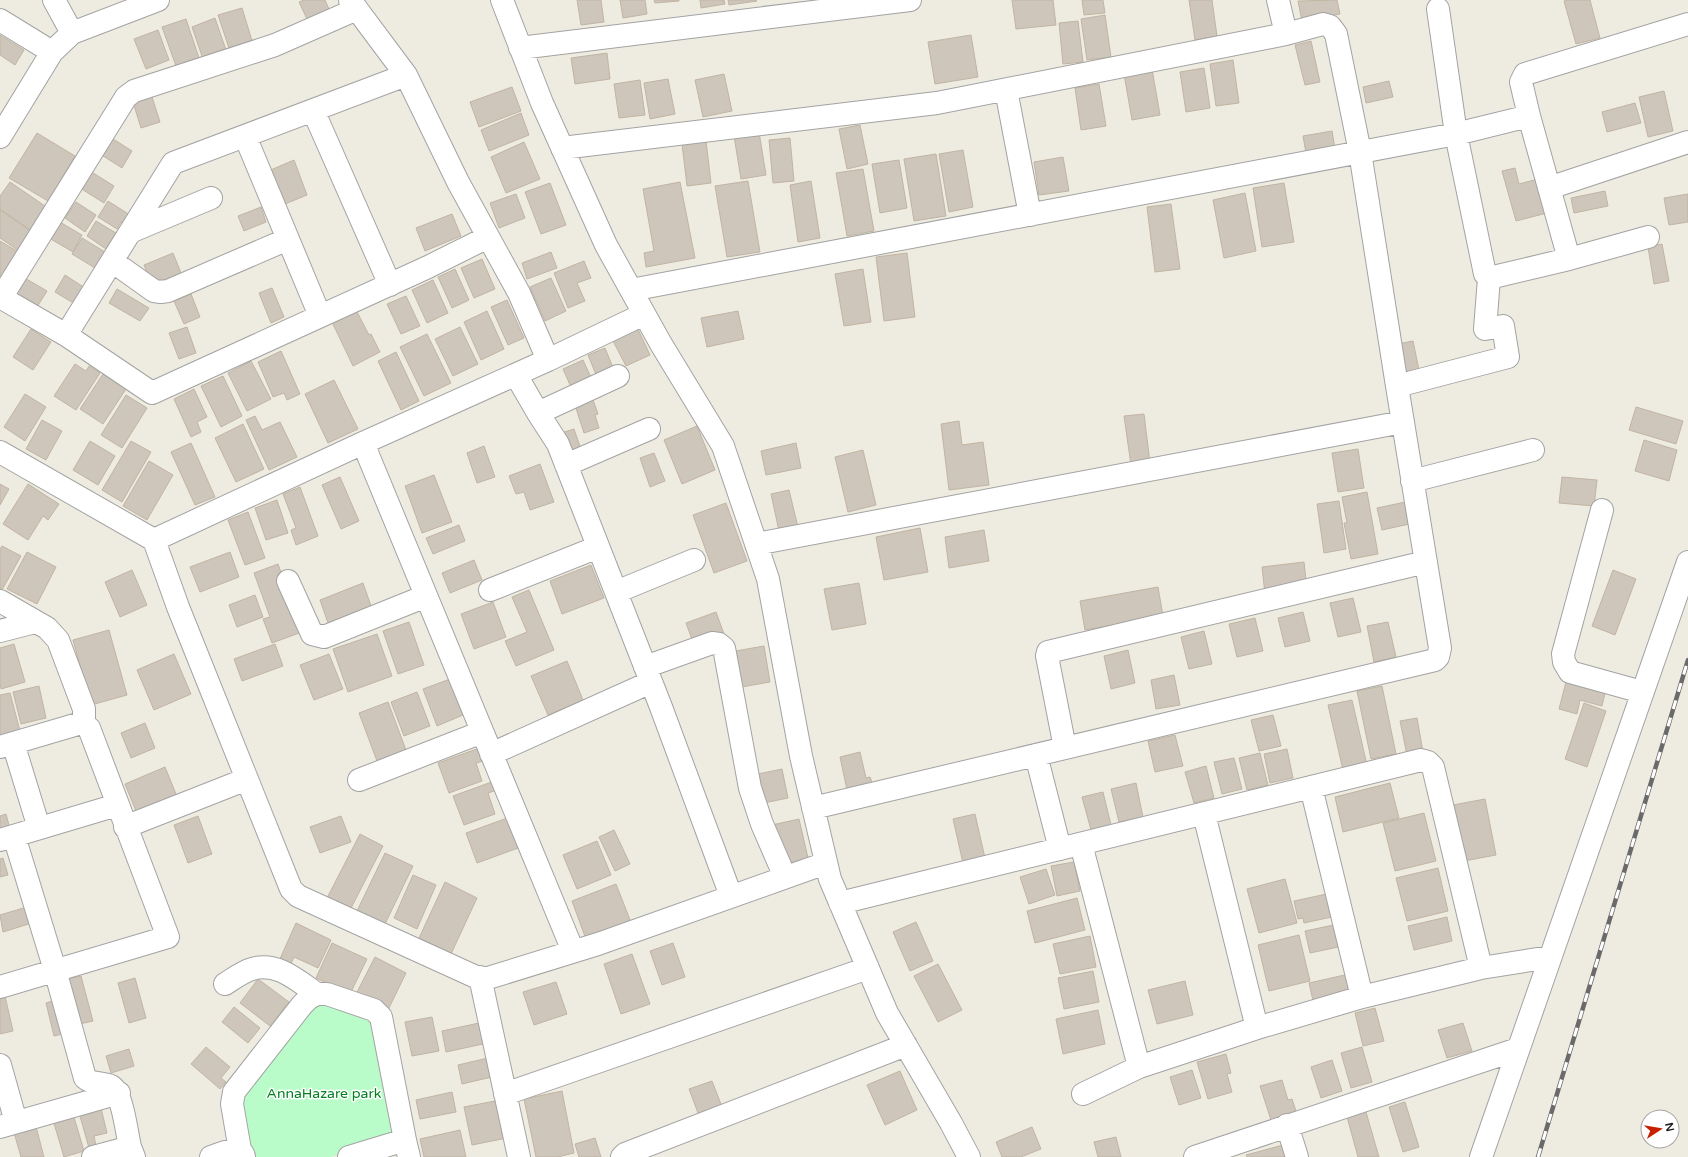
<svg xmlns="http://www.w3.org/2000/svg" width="1688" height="1157" font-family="'Varela Round',sans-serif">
	<rect width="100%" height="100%" fill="#eeece1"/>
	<path fill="#b9fcc9" d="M 318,1004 L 369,1018 L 375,1025 L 396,1138 L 330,1157 L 254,1157 L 242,1105 L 245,1092 L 312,1008 Z"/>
	<path fill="#cec6ba" stroke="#c1b4a2" d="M 304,0 L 325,0 L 329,9 L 307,19 L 299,2 Z
		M 577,0 L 601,0 L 604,22 L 581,25 Z
		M 620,0 L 645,0 L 647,14 L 623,18 Z
		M 654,0 L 679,0 L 679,1 L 655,3 Z
		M 700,0 L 724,0 L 725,4 L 701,8 Z
		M 728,0 L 756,0 L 757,1 L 729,5 Z
		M 1012,0 L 1053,0 L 1056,25 L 1016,29 Z
		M 1082,0 L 1103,0 L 1105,13 L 1084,15 Z
		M 1189,0 L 1212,0 L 1217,36 L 1195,40 Z
		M 1337,0 L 1340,14 L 1302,21 L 1298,1 Z
		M 1567,0 L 1590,0 L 1600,38 L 1576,44 L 1564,1 Z
		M 242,8 L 253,44 L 230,51 L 218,15 Z
		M 1105,15 L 1111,57 L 1087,60 L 1081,19 Z
		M 215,18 L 227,53 L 204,62 L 192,27 Z
		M 186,19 L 199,58 L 176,66 L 162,27 Z
		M 1078,21 L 1083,62 L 1063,64 L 1059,23 Z
		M 158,30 L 169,60 L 146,69 L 134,39 Z
		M 0,35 L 24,50 L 15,65 L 0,55 Z
		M 971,35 L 978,77 L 935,84 L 928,42 Z
		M 1311,41 L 1320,82 L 1305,85 L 1295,45 Z
		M 607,53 L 610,79 L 575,84 L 571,58 Z
		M 1233,60 L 1239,103 L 1216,106 L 1210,64 Z
		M 1204,68 L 1210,108 L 1186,112 L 1180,72 Z
		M 1152,69 L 1160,115 L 1132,120 L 1124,74 Z
		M 724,74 L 732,111 L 703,117 L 695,80 Z
		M 668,79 L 675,114 L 650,119 L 644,83 Z
		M 640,80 L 645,115 L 619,118 L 614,84 Z
		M 1389,81 L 1393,97 L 1366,103 L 1363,87 Z
		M 1099,84 L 1106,126 L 1081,130 L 1075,88 Z
		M 512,87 L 521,111 L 479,127 L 470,102 Z
		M 1664,91 L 1673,131 L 1648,137 L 1639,97 Z
		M 152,97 L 160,122 L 141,128 L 133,102 Z
		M 1635,103 L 1641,123 L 1607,132 L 1602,112 Z
		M 521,113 L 529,135 L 489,151 L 481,130 Z
		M 860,125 L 868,164 L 847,169 L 839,129 Z
		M 1332,131 L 1335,149 L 1306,153 L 1303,136 Z
		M 759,132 L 766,175 L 741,179 L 734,136 Z
		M 37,133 L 75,156 L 48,201 L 9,178 Z
		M 110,137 L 132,151 L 122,168 L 100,154 Z
		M 790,138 L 794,181 L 773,183 L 769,140 Z
		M 706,141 L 711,183 L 687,186 L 682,144 Z
		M 524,142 L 540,179 L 506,193 L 491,157 Z
		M 963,150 L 973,207 L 949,212 L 939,154 Z
		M 936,154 L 946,216 L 914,221 L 904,159 Z
		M 1063,157 L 1069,191 L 1039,195 L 1034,162 Z
		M 294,160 L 307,195 L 285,204 L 266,172 Z
		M 899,160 L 907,208 L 880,213 L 872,164 Z
		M 1515,168 L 1519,184 L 1538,179 L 1547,213 L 1516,221 L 1502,171 Z
		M 863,169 L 874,231 L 847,236 L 836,173 Z
		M 90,171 L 114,186 L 104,203 L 80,188 Z
		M 748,181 L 760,252 L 727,257 L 715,186 Z
		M 811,181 L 820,238 L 798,242 L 790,185 Z
		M 10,182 L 48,208 L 32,231 L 0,209 L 0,196 Z
		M 680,182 L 695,258 L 646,267 L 644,253 L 654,251 L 643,189 Z
		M 550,183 L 566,225 L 541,234 L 525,192 Z
		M 1284,183 L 1294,242 L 1262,247 L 1253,188 Z
		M 1605,191 L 1608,206 L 1574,213 L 1571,198 Z
		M 1245,193 L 1256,251 L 1224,258 L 1213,200 Z
		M 516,194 L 525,218 L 499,228 L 490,203 Z
		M 1688,194 L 1688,222 L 1669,225 L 1664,198 Z
		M 108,201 L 130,215 L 125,225 L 121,222 L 117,229 L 98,217 Z
		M 76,202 L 96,215 L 85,232 L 65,218 Z
		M 1171,204 L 1180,269 L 1155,272 L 1147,207 Z
		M 261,207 L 266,222 L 244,231 L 238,216 Z
		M 0,210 L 32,232 L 19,251 L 0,238 Z
		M 452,214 L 461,236 L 425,251 L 416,228 Z
		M 58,221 L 82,235 L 73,252 L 49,238 Z
		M 96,221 L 116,233 L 106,249 L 87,236 Z
		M 82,238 L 105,252 L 95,268 L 72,254 Z
		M 0,241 L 20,253 L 0,281 Z
		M 1662,244 L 1669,281 L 1654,284 L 1648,247 Z
		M 551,252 L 557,268 L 527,279 L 522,263 Z
		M 173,253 L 183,278 L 154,290 L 144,265 Z
		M 907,253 L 915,317 L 884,321 L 876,257 Z
		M 482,259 L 495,289 L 474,298 L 461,268 Z
		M 584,261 L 591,278 L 577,283 L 585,301 L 568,308 L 554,273 Z
		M 455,269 L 469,300 L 452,308 L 438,277 Z
		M 863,269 L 871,322 L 844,326 L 835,274 Z
		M 65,275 L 85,288 L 75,304 L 55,292 Z
		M 23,277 L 47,291 L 37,307 L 13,292 Z
		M 551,278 L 566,311 L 545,321 L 530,287 Z
		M 433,280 L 448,313 L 427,323 L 412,290 Z
		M 272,288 L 284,317 L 271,323 L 259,293 Z
		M 117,289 L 149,308 L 140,321 L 109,303 Z
		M 191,294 L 200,317 L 184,324 L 174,301 Z
		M 406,296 L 420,326 L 401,334 L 387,304 Z
		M 507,300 L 524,338 L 508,345 L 491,307 Z
		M 356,310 L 369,335 L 371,334 L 380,352 L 353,366 L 332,322 Z
		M 487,311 L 504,349 L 481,360 L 464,322 Z
		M 738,311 L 744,339 L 707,347 L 701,318 Z
		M 636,325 L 650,355 L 626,366 L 611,337 Z
		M 187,327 L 196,353 L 179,359 L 169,333 Z
		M 460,327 L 478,364 L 453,376 L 435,339 Z
		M 31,329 L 51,342 L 33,370 L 13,357 Z
		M 427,334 L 451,383 L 424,396 L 400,347 Z
		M 1413,341 L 1420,375 L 1405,379 L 1398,344 Z
		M 605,348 L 616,375 L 599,382 L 588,355 Z
		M 281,351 L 300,394 L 287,400 L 284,393 L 273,397 L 258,362 Z
		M 396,352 L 419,401 L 401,410 L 378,361 Z
		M 583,360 L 594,384 L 574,394 L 563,369 Z
		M 251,361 L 271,399 L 247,411 L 228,373 Z
		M 75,364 L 86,371 L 89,366 L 100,373 L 76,410 L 54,396 Z
		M 103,374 L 126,389 L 103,424 L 80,409 Z
		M 223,376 L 242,416 L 221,427 L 201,386 Z
		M 334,380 L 358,429 L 328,443 L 305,394 Z
		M 194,389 L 207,417 L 197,422 L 201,432 L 191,437 L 174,399 Z
		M 25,394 L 46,407 L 25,441 L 4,427 Z
		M 591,394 L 598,414 L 595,415 L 599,428 L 584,433 L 573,399 Z
		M 126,395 L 147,408 L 122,448 L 101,435 Z
		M 1636,407 L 1683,421 L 1676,444 L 1629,430 Z
		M 1144,414 L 1150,463 L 1131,465 L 1124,416 Z
		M 255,416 L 262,430 L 280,422 L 297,457 L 269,470 L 246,420 Z
		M 42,420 L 62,431 L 46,460 L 26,449 Z
		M 959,421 L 962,445 L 983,442 L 989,485 L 949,490 L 941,424 Z
		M 243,424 L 264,469 L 236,482 L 215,438 Z
		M 697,426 L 715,470 L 682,484 L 664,440 Z
		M 574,429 L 583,455 L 569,461 L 558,434 Z
		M 1644,440 L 1677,450 L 1669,481 L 1635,471 Z
		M 90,441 L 115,456 L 98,485 L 73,470 Z
		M 131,441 L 151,452 L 122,502 L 102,490 Z
		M 191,443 L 215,497 L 195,505 L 171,452 Z
		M 796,443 L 801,468 L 766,475 L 761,451 Z
		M 484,446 L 495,477 L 477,483 L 467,453 Z
		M 1358,449 L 1364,488 L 1338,492 L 1332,453 Z
		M 863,450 L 876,505 L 848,512 L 835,457 Z
		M 654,453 L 665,481 L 650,487 L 640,458 Z
		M 149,461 L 173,475 L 147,520 L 123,506 Z
		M 540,464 L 554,502 L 530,510 L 524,492 L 516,494 L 509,476 Z
		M 434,475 L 452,522 L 422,533 L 405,486 Z
		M 340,477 L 359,521 L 341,529 L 322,485 Z
		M 1562,477 L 1597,480 L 1594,506 L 1559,503 Z
		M 0,484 L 9,489 L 0,505 Z
		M 28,484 L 59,504 L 48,520 L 43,516 L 28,540 L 3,524 Z
		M 300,487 L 318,536 L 296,545 L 291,530 L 296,528 L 283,494 Z
		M 789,490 L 798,527 L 779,531 L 771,494 Z
		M 1367,492 L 1378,554 L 1351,559 L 1344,523 L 1347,523 L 1342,497 Z
		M 277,500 L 288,533 L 266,540 L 255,508 Z
		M 1339,501 L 1346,549 L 1324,553 L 1317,504 Z
		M 1410,501 L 1414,523 L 1382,530 L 1377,508 Z
		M 726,503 L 747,561 L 714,573 L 693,515 Z
		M 248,512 L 265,558 L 245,565 L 228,520 Z
		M 459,525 L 465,541 L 433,554 L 426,538 Z
		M 920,528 L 928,572 L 884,580 L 876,537 Z
		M 984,530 L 989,561 L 949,568 L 945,537 Z
		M 2,546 L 21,556 L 2,590 L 0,588 L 0,549 Z
		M 27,552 L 56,567 L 37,604 L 7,589 Z
		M 230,552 L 239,577 L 200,592 L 190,567 Z
		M 474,560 L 482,580 L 450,593 L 442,573 Z
		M 1304,562 L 1307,589 L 1265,594 L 1262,567 Z
		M 278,564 L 302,632 L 272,643 L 263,619 L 270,617 L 254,573 Z
		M 591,565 L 604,598 L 562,614 L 550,581 Z
		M 132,570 L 147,605 L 120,617 L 105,582 Z
		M 1613,570 L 1636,579 L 1615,635 L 1592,626 Z
		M 363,583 L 371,606 L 328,623 L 320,600 Z
		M 859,583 L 866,624 L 832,630 L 824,589 Z
		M 1158,587 L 1163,616 L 1085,630 L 1080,601 Z
		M 529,590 L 554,650 L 516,666 L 505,641 L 527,632 L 512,597 Z
		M 255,595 L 263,617 L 237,627 L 229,605 Z
		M 1353,598 L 1361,632 L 1338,637 L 1330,603 Z
		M 493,602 L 506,637 L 474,649 L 461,614 Z
		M 716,612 L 724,634 L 694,645 L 686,623 Z
		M 1303,612 L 1310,641 L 1285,647 L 1278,618 Z
		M 1255,618 L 1263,651 L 1237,657 L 1229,624 Z
		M 409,622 L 424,665 L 398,674 L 383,631 Z
		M 1388,622 L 1396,657 L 1374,662 L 1367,626 Z
		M 109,630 L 127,695 L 91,705 L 73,640 Z
		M 1204,631 L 1212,664 L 1189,669 L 1181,637 Z
		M 377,634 L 392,676 L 348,692 L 333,649 Z
		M 14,644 L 25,682 L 1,689 L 0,683 L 0,648 Z
		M 275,644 L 283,666 L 242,681 L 234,659 Z
		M 764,646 L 770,682 L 736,688 L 730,652 Z
		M 1128,650 L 1135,683 L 1111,689 L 1104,656 Z
		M 174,654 L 191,694 L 154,710 L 137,670 Z
		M 329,654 L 343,689 L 314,700 L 300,665 Z
		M 567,661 L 583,700 L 548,715 L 531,676 Z
		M 1174,675 L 1180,705 L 1156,709 L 1151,680 Z
		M 450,679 L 463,715 L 437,726 L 423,689 Z
		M 1566,682 L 1605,693 L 1602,706 L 1580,700 L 1577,714 L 1559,709 Z
		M 39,686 L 46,718 L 21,724 L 13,692 Z
		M 1382,686 L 1396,754 L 1371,759 L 1357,691 Z
		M 417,692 L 430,726 L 404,736 L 391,702 Z
		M 10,693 L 20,731 L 0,736 L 0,695 Z
		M 1352,700 L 1367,765 L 1343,770 L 1328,705 Z
		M 388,702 L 406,750 L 377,761 L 359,713 Z
		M 1584,703 L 1606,711 L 1587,767 L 1565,759 Z
		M 1273,715 L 1281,746 L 1259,751 L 1251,720 Z
		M 1417,718 L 1423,752 L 1407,755 L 1400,721 Z
		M 145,723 L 155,748 L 131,758 L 121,733 Z
		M 1175,735 L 1183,766 L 1155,772 L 1148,741 Z
		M 482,747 L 487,760 L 476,763 L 482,781 L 449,793 L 438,763 Z
		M 1287,749 L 1293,778 L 1270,783 L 1264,754 Z
		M 860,752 L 866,778 L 870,777 L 873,785 L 847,790 L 840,757 Z
		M 1260,753 L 1268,785 L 1247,790 L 1239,758 Z
		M 1234,758 L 1242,789 L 1222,794 L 1214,762 Z
		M 1206,766 L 1214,798 L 1194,803 L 1185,772 Z
		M 165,767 L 178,799 L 138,816 L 125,784 Z
		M 782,769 L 788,798 L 759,804 L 753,775 Z
		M 497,780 L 500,789 L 488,793 L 495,814 L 464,825 L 453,796 Z
		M 1136,783 L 1143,817 L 1119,822 L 1111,789 Z
		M 1390,783 L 1399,818 L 1343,832 L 1335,797 Z
		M 1103,792 L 1111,825 L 1091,830 L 1082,797 Z
		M 1485,799 L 1496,855 L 1464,861 L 1453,805 Z
		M 1424,813 L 1436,861 L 1395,871 L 1383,823 Z
		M 6,814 L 11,833 L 0,836 L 0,816 Z
		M 975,814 L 985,858 L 963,863 L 953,819 Z
		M 198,816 L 212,854 L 188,863 L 174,825 Z
		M 341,816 L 351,842 L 320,853 L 310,827 Z
		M 510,817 L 521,847 L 477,863 L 466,833 Z
		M 799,819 L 808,858 L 781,865 L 772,825 Z
		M 614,830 L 630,864 L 615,871 L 599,837 Z
		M 360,834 L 383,846 L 350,910 L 327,898 Z
		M 597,841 L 611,875 L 577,889 L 563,855 Z
		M 385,853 L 413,866 L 383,928 L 355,915 Z
		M 3,858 L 8,875 L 0,877 L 0,859 Z
		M 1074,862 L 1080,891 L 1057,896 L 1051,866 Z
		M 1438,868 L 1448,911 L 1407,921 L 1396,878 Z
		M 1046,869 L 1055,895 L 1029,904 L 1020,877 Z
		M 413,875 L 436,885 L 417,929 L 394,918 Z
		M 1285,879 L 1297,923 L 1259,933 L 1247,889 Z
		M 445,882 L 477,898 L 451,954 L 419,938 Z
		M 616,884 L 632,925 L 587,942 L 572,901 Z
		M 1336,892 L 1341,915 L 1304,923 L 1303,918 L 1298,919 L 1294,901 Z
		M 1077,898 L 1085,930 L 1035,943 L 1027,911 Z
		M 30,906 L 35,922 L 3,932 L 0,915 Z
		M 1447,917 L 1452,941 L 1414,950 L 1408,926 Z
		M 916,922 L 933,961 L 910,971 L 893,932 Z
		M 296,923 L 331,940 L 318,968 L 294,957 L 290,966 L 279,961 Z
		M 1343,923 L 1348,945 L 1310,953 L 1305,931 Z
		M 1299,935 L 1310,981 L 1269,991 L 1258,945 Z
		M 1090,936 L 1096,967 L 1060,974 L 1053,944 Z
		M 332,943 L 367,959 L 350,994 L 316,978 Z
		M 673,943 L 685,977 L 662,985 L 650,951 Z
		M 632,954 L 650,1004 L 621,1014 L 604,964 Z
		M 375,957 L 406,973 L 388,1010 L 356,994 Z
		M 938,964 L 962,1010 L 938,1022 L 914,976 Z
		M 1093,971 L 1099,1002 L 1064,1009 L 1058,978 Z
		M 1349,974 L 1354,996 L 1314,1005 L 1309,983 Z
		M 81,976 L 93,1021 L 75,1025 L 63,980 Z
		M 135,978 L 146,1018 L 129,1023 L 118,983 Z
		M 258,979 L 289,1002 L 270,1026 L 240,1003 Z
		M 1185,981 L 1193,1015 L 1157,1024 L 1148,990 Z
		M 556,982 L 567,1014 L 534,1025 L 523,992 Z
		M 5,996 L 13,1031 L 0,1034 L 0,997 Z
		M 62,998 L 70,1032 L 54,1036 L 46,1003 Z
		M 234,1007 L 260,1028 L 248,1043 L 222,1022 Z
		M 1375,1008 L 1384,1041 L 1363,1046 L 1355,1013 Z
		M 1098,1010 L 1105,1044 L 1063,1054 L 1056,1019 Z
		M 432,1017 L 439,1051 L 412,1056 L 405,1022 Z
		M 479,1023 L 483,1044 L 446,1052 L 442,1031 Z
		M 1463,1023 L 1472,1051 L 1447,1058 L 1438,1030 Z
		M 206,1047 L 230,1067 L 221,1078 L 226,1082 L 220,1089 L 191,1064 Z
		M 1362,1047 L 1372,1082 L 1351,1088 L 1341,1053 Z
		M 129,1049 L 134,1066 L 111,1073 L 106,1056 Z
		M 1226,1054 L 1231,1073 L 1227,1074 L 1232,1092 L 1208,1099 L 1197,1062 Z
		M 492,1057 L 496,1076 L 462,1084 L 458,1065 Z
		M 1332,1060 L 1342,1091 L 1321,1098 L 1311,1067 Z
		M 1192,1070 L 1201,1098 L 1179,1105 L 1170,1077 Z
		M 900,1071 L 917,1110 L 885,1125 L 867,1085 Z
		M 1282,1080 L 1288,1100 L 1292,1099 L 1296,1111 L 1271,1120 L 1260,1086 Z
		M 712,1081 L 724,1112 L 701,1121 L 689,1089 Z
		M 562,1091 L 574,1153 L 557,1157 L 536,1157 L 524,1099 Z
		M 452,1092 L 456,1112 L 420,1119 L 416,1100 Z
		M 495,1101 L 497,1108 L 501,1108 L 507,1138 L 472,1145 L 464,1107 Z
		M 1405,1102 L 1419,1147 L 1403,1152 L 1389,1107 Z
		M 100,1104 L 107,1133 L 94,1136 L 96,1146 L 89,1148 L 78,1109 Z
		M 1366,1112 L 1379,1157 L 1358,1157 L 1347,1117 Z
		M 73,1114 L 84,1151 L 64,1157 L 53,1120 Z
		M 35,1123 L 44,1157 L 21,1157 L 13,1129 Z
		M 1032,1127 L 1041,1149 L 1021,1157 L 1002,1157 L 996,1142 Z
		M 460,1130 L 466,1157 L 424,1157 L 420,1139 Z
		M 1116,1137 L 1121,1157 L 1098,1157 L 1094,1142 Z
		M 595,1138 L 601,1157 L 579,1157 L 575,1144 Z
		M 1283,1145 L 1286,1157 L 1247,1157 L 1246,1155 Z"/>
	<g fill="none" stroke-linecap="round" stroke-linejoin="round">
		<g stroke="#a3a3a3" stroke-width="24">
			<path id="minor" d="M 54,0 L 72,33
				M 502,0 L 542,103 L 606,245 L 661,344 L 723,446 L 768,579 L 801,756 L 830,879 L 887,1013 L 951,1123 L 969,1157
				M 1438,9 L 1456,134 L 1485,274 L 1489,278 L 1569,259 L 1648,237
				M 0,20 L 52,52
				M 520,48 L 910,0
				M 1006,90 L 1030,215
				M 313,110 L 390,285
				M 245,136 L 320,316
				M 0,137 L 52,52 L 72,33 L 158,0
				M 562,148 L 937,103 L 1286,34 L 1278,0
				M 1549,188 L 1688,142
				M 130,232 L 211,198
				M 1569,259 L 1529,116 L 1521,82 L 1525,74 L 1688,24
				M 112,261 L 154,291 L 161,292 L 168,291 L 288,239
				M 631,290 L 1456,134 L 1529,116
				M 0,297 L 66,335 L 173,163 L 406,75
				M 1,298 L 126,97 L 134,91 L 275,45 L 357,9
				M 66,335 L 152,393 L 428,267 L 488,237
				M 548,360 L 644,314
				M 516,375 L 538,413 L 558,444 L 661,707 L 731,896
				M 1397,386 L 1508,357 L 1503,326 L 1485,329 L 1489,278
				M 538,413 L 618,376
				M 363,443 L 573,951
				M 0,452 L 154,540 L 363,443 L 548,360 L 519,293 L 458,182 L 406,75 L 350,0
				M 566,465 L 649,429
				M 1412,481 L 1533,450
				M 1602,510 L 1563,654 L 1564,662 L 1570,672 L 1642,692
				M 154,540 L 178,607 L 291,889 L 298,896 L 476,977 L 488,978 L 598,944 L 826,863
				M 756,544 L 1403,422
				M 288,581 L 312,634 L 324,637 L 426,596
				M 490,590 L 598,547
				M 616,592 L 694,560
				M 0,601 L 47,628 L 58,640 L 84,709 L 84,724
				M 0,631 L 35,622
				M 645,667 L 712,643 L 719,644 L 724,648 L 750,788 L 762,824 L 785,877
				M 13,743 L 39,828
				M 0,747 L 78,724 L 84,724 L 89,728 L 168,937 L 0,987
				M 1065,748 L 1047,656 L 1048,652 L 1426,562
				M 491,754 L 651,682
				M 1036,755 L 1060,849
				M 359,780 L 482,732
				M 1311,787 L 1362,997
				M 813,808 L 1435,660 L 1438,657 L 1440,648 L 1397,386 L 1360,152 L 1336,34 L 1330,26 L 1323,24 L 1286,34
				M 1204,814 L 1257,1028
				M 125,827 L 247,779
				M 14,836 L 55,970 L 85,1078 C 93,1085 102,1082 111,1086 C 122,1091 127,1134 130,1147
				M 0,840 L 117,805
				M 1081,844 L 1139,1067
				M 840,903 L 1421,760 L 1428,762 L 1433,767 L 1481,968
				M 480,977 L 519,1157
				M 225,984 C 233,979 242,972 252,969 C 277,961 298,981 317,994
				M 0,1065 L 16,1122
				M 505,1094 L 868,968
				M 1083,1094 L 1139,1067 L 1257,1028 L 1362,997 L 1481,968 L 1550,957
				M 1287,1125 L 1297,1157
				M 0,1127 L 119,1093
				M 240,1150 L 232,1104 L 234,1092 L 302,1005 L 309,998 L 317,994 L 327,994 L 374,1010 L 381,1017 L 405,1140
				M 93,1157 L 130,1147 L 134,1157
				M 211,1157 C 220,1154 242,1143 244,1157
				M 349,1157 L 405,1140 L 409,1157
				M 622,1157 L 625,1154 L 906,1045
				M 1195,1157 L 1518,1049
				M 1481,1157 L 1688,562"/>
		</g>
		<use href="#minor" stroke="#fff" stroke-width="22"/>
		<g stroke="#6a6a6a" stroke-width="4.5">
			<path id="rail" d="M 1538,1157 L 1688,660"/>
		</g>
		<use href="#rail" stroke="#fff" stroke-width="3" stroke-dasharray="9" stroke-linecap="butt"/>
	</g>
	<g text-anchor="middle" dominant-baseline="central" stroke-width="3" stroke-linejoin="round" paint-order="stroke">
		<g font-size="14" fill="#057f22" stroke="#fff">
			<text x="324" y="1093">AnnaHazare park</text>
		</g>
	</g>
	<g transform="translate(1660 1129) rotate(78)"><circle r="19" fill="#ffffff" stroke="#a4a4a4"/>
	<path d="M0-3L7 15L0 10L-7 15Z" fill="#c81f00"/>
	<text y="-6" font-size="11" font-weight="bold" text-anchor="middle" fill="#1c1c1c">N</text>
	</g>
</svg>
